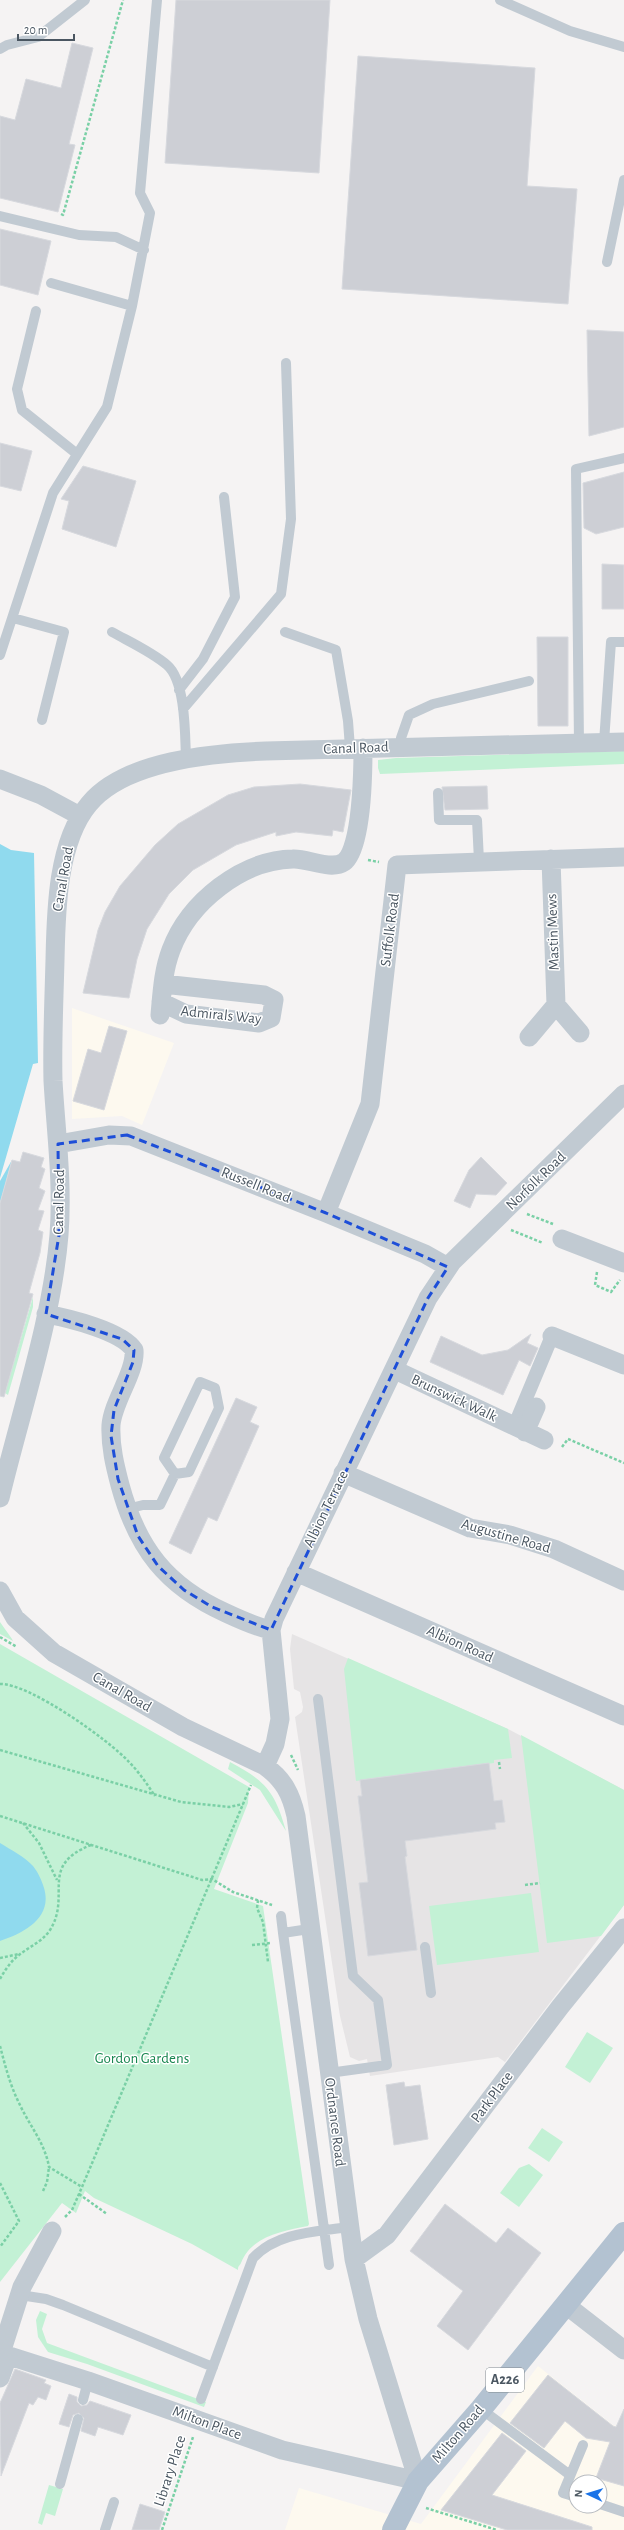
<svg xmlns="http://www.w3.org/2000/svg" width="624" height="2530" font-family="'Alegreya Sans',sans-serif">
	<rect width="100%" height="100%" fill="#f5f3f3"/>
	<path fill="#fdf9ef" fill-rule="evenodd" d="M 72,1008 L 174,1043 L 142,1125 L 122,1116 L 72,1119 Z
		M 538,2366 L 613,2425 L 624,2428 L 624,2530 L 507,2530 L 500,2528 L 499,2530 L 285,2530 L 299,2488 L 421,2524 ZM 576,2482 L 600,2482 L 600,2506 L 576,2506 Z"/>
	<path fill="#e6e4e5" d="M 292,1634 L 508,1729 L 624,1790 L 624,1905 L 505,2062 L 498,2057 L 370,2076 L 367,2059 L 359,2061 L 350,2057 L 340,2016 L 295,1717 L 302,1712 L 303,1707 L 300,1692 L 294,1689 L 290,1649 Z"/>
	<path fill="#c3f1d5" d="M 624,751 L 624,764 L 380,774 L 378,768 L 378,760 L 396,758 Z
		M 33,1297 L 33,1307 L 8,1395 L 5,1393 Z
		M 0,1622 L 12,1639 L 13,1641 L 0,1634 Z
		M 0,1644 L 249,1787 L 248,1803 L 214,1889 L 263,1906 L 309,2224 L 308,2226 C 283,2231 251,2236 241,2263 C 239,2267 238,2265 238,2270 L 192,2244 L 94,2198 L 85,2191 L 76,2213 L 62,2203 L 0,2282 Z
		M 348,1658 L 508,1729 L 512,1758 L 494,1760 L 494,1763 L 356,1781 L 344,1669 Z
		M 521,1735 L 624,1790 L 624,1905 L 601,1936 L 547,1943 Z
		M 230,1762 C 266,1781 275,1792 286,1831 L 260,1790 L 228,1769 Z
		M 531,1893 L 539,1952 L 437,1965 L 429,1906 Z
		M 587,2032 L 613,2048 L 590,2083 L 565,2067 Z
		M 542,2128 L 563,2142 L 549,2162 L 528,2148 Z
		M 529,2164 L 543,2175 L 519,2207 L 500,2193 L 519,2168 Z
		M 40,2311 L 47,2314 L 42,2329 L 47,2343 L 206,2402 L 204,2407 L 87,2364 L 48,2352 L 38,2337 L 36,2320 Z
		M 49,2485 L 63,2489 L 55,2516 L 46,2513 L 42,2525 L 38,2523 Z"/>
	<path fill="#90daee" d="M 0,844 L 11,850 L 34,853 L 38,1063 L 33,1064 L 0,1178 Z
		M 12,1160 L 0,1203 L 0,1181 Z
		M 0,1843 C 11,1850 24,1856 33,1866 C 38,1872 42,1881 44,1888 C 53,1918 24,1933 0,1941 Z"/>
	<path fill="#cdcfd5" stroke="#d7d9de" d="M 176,0 L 330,0 L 319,173 L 165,163 Z
		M 72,43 L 93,48 L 69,144 L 75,145 L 58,212 L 0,198 L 0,116 L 15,120 L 26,79 L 61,88 Z
		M 358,56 L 535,68 L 527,186 L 577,189 L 568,304 L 342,289 Z
		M 0,229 L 51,241 L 38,295 L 0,285 Z
		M 587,330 L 624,332 L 624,427 L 589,436 Z
		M 0,443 L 32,451 L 21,491 L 0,486 Z
		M 83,466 L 136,481 L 116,547 L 62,529 L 69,501 L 61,499 Z
		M 624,472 L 624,527 L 596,534 L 584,528 L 583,483 Z
		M 602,564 L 624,565 L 624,609 L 602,609 Z
		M 537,637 L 568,637 L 568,726 L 538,726 Z
		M 300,784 L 351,790 L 343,832 L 333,830 L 332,836 L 296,832 L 276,836 L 276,832 L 236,845 L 193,870 L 169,894 L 147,929 L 137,959 L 129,998 L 83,993 L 98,930 L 105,912 L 120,886 L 155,845 L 178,824 L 228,795 L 254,787 Z
		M 487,786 L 488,809 L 445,810 L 442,787 Z
		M 109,1026 L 127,1031 L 104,1110 L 73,1101 L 88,1049 L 101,1053 Z
		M 23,1152 L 44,1158 L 41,1167 L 45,1169 L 39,1188 L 45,1191 L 38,1210 L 44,1211 L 38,1230 L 43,1232 L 40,1253 L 29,1293 L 33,1294 L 4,1397 L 0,1396 L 0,1203 L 12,1160 L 20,1162 Z
		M 481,1157 L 507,1183 L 496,1195 L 476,1194 L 470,1208 L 454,1201 L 469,1170 Z
		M 531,1334 L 527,1343 L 538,1348 L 530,1366 L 519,1360 L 503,1395 L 430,1362 L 441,1336 L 482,1355 L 508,1350 Z
		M 236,1398 L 257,1407 L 250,1422 L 259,1426 L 217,1521 L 208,1517 L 191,1554 L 169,1543 Z
		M 489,1763 L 494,1801 L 502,1800 L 505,1822 L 495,1823 L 496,1829 L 405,1841 L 407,1856 L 405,1857 L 417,1950 L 368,1956 L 359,1883 L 368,1882 L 358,1796 L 362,1796 L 360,1780 Z
		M 404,2082 L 405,2087 L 420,2085 L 428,2139 L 394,2145 L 386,2085 Z
		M 445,2204 L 496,2243 L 508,2228 L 541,2253 L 468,2350 L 437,2326 L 463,2291 L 410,2251 Z
		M 15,2369 L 46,2380 L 44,2383 L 51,2386 L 46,2400 L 38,2397 L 33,2405 L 29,2403 L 1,2476 L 0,2403 Z
		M 548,2375 L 613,2426 L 616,2427 L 624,2409 L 624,2486 L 596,2478 L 610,2442 L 586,2438 L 565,2421 L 544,2448 L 510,2423 Z
		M 69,2394 L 77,2397 L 77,2402 L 81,2406 L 87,2405 L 90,2401 L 131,2415 L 123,2435 L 98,2427 L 95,2436 L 81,2431 L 84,2418 L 79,2413 L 73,2415 L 69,2427 L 59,2424 Z
		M 502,2433 L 526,2451 L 492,2495 L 592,2527 L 592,2530 L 507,2530 L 441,2510 Z
		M 140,2504 L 165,2512 L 159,2530 L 132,2530 Z"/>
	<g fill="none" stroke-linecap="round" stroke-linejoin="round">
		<path stroke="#7ad0a6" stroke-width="2.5" stroke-dasharray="3 2" stroke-linecap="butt" d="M 61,214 L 63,215 L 123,0
			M 368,860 L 379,862
			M 527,1214 L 553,1224
			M 511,1230 L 543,1243
			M 597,1272 L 595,1285 L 611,1292 L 620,1280
			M 562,1447 L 568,1439 L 624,1463
			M 0,1637 L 17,1647
			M 0,1684 C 29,1683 109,1740 129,1762 C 139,1772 147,1784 155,1796
			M 0,1750 L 181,1802 L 229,1807 L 243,1804
			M 291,1755 L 298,1770
			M 499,1762 L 500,1769
			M 0,1816 L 202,1880 L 212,1879 L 233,1892 L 272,1905
			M 23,1823 L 39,1843 L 57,1880
			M 525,1885 L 540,1883
			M 258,1900 L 257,1908 L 263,1922 L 268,1962
			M 252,1945 L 271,1943
			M 0,1958 L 19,1954
			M 0,1979 C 5,1970 11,1961 19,1955 C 30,1946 42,1942 50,1930 C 72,1895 38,1866 91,1845
			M 0,2046 C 5,2065 10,2085 19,2103 C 29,2125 45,2143 49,2167 L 82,2187
			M 0,2183 L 19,2221 L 0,2247
			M 43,2191 L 47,2182 L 49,2167
			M 79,2194 L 107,2214
			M 65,2217 L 72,2210 L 82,2187 L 251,1785
			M 426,2508 L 497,2530
			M 162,2530 L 193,2437"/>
		<path stroke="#c1cad2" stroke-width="10" d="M 500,0 L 570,31 L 624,47
			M 0,49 L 7,45 L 38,37 L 85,0
			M 0,216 L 79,235 L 116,237 L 144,250
			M 607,262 L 624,180
			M 51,283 L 132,306
			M 36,311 L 17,389 L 22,410 L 77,454
			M 13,618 L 64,632 L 42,720
			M 112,632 C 130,642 152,652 167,665 C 186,681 185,736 186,759
			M 285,632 L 336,650 L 348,721 L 350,748
			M 0,655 L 53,493 L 107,407 L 132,306 L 150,213 L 140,193 L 157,0
			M 179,690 L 203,659 L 235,597 L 224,497
			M 183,709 L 281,594 L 291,519 L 286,363
			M 604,742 L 611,642 L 624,642
			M 579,743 L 576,469 L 624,458
			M 401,747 L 401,738 L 409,715 L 433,704 L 529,681
			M 438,793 L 439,820 L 477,820 L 479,861
			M 200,1382 L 215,1388 L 219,1408 L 189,1472 L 175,1474 L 164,1458 Z
			M 127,1509 L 143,1505 L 160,1505 L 175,1474
			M 318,1699 L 353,1976 L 378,2000 L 387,2065 L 329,2073
			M 281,1916 L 283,1933
			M 309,1929 L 283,1933 L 329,2265
			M 425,1947 L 431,1993
			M 20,2295 L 46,2299 L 63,2305 L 213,2367
			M 201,2399 L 253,2258 C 277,2232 316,2232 349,2227
			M 83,2400 L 88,2381
			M 481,2409 L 570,2475
			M 60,2484 L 78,2419
			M 576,2497 L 563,2493 L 583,2445
			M 600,2504 L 624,2512
			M 105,2530 L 114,2502"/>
		<path stroke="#c1cad2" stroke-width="14" d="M 514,1427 L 552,1336"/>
		<path stroke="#c1cad2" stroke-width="19" d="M 0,779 L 41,795 L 80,816
			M 551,859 L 556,1005
			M 161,1002 L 186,1014 L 259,1023 L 271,1018 L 274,1000 L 264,995 L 163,984
			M 160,1015 C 162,993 163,971 171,950 C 189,902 242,860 293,859 C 307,858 331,871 344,862 C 362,849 363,770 363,748
			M 529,1037 L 556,1005 L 580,1033
			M 58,1144 L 109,1135 L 131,1136 L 326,1213 L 425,1254 L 448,1267
			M 326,1213 L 370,1104 L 397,865 L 624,857
			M 562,1239 L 624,1263
			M 46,1314 C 68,1318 122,1331 134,1350 C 136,1372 113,1401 111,1425 C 110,1446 115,1466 120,1485 C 137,1548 166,1586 226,1613 C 241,1620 256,1627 271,1630
			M 552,1336 L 624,1365
			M 395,1370 L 544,1440
			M 525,1432 L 536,1407
			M 343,1473 L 470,1528 L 510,1535 L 554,1549 L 624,1581
			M 0,1498 C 20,1414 52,1320 59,1235 C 63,1183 56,1133 53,1081 C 52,1041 54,1000 55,960 C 56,912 57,842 89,804 C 125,760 214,753 266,751 L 624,742
			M 296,1572 L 624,1716
			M 0,1591 L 15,1618 L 54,1653 L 183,1727 L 265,1766 C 284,1780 291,1794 296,1816 L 354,2259 L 368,2319 L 418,2481
			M 265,1766 L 275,1744 L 280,1719 L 271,1630 L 274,1619 L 428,1298 L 452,1262 L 624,1094
			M 354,2259 L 387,2235 L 560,2007 L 624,1928
			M 566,2305 L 624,2350
			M 0,2353 L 88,2381 L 282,2450 L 418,2481
			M 1,2353 L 22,2287 L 52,2231
			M 0,2378 L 8,2356"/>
		<path stroke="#b3c2d1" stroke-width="22" d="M 393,2530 L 418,2481 L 481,2409 L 624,2233"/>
	</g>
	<path fill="none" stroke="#1d4ed8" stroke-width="3" stroke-dasharray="8 5" stroke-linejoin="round" d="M 127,1135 L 326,1213 L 448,1267 L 428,1298 L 271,1630 L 212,1607 L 184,1590 L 158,1566 L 138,1536 L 118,1479 L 111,1436 L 114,1410 L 133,1362 L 134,1350 L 122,1339 L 46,1314 L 59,1235 L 58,1144 Z"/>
	<g text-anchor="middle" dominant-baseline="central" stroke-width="3" stroke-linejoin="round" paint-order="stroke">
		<rect fill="#fff" stroke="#808990" stroke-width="1" x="486" y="2368" width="38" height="24" rx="3"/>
		<g font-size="14" font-weight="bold" fill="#4a5661">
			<text x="505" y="2380">A226</text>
		</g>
		<g font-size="15" fill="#4a5661" stroke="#fff">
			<text transform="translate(356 748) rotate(-2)">Canal Road</text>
			<text transform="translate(63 879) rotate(-80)">Canal Road</text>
			<text transform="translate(390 930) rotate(-83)">Suffolk Road</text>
			<text transform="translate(553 932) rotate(-92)">Mastin Mews</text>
			<text transform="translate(221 1015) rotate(6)">Admirals Way</text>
			<text transform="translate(536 1181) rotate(-44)">Norfolk Road</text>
			<text transform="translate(256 1185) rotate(22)">Russell Road</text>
			<text transform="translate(59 1202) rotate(-89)">Canal Road</text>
			<text transform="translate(454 1398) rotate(25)">Brunswick Walk</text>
			<text transform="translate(326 1509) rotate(-64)">Albion Terrace</text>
			<text transform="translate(506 1536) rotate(16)">Augustine Road</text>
			<text transform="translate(460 1644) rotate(24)">Albion Road</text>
			<text transform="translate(122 1692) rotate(30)">Canal Road</text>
			<text transform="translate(492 2097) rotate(-53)">Park Place</text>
			<text transform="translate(335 2122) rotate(83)">Ordnance Road</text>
			<text transform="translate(207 2423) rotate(20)">Milton Place</text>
			<text transform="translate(458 2434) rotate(-49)">Milton Road</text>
			<text transform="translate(170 2471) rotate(-72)">Library Place</text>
		</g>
		<g font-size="15" fill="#17864f" stroke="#fff">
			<text x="142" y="2058">Gordon Gardens</text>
		</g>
	</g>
	<g transform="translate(588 2494) rotate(274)"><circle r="19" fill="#ffffff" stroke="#b7bbc0"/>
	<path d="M0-3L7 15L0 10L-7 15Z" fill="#1a73e8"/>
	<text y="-6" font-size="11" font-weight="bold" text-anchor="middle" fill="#4a5661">N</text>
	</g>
	<path d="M18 34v6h56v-6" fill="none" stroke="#4a5661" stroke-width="2"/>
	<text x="24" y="34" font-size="12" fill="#4a5661" stroke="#ffffff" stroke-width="3" paint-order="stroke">20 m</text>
</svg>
